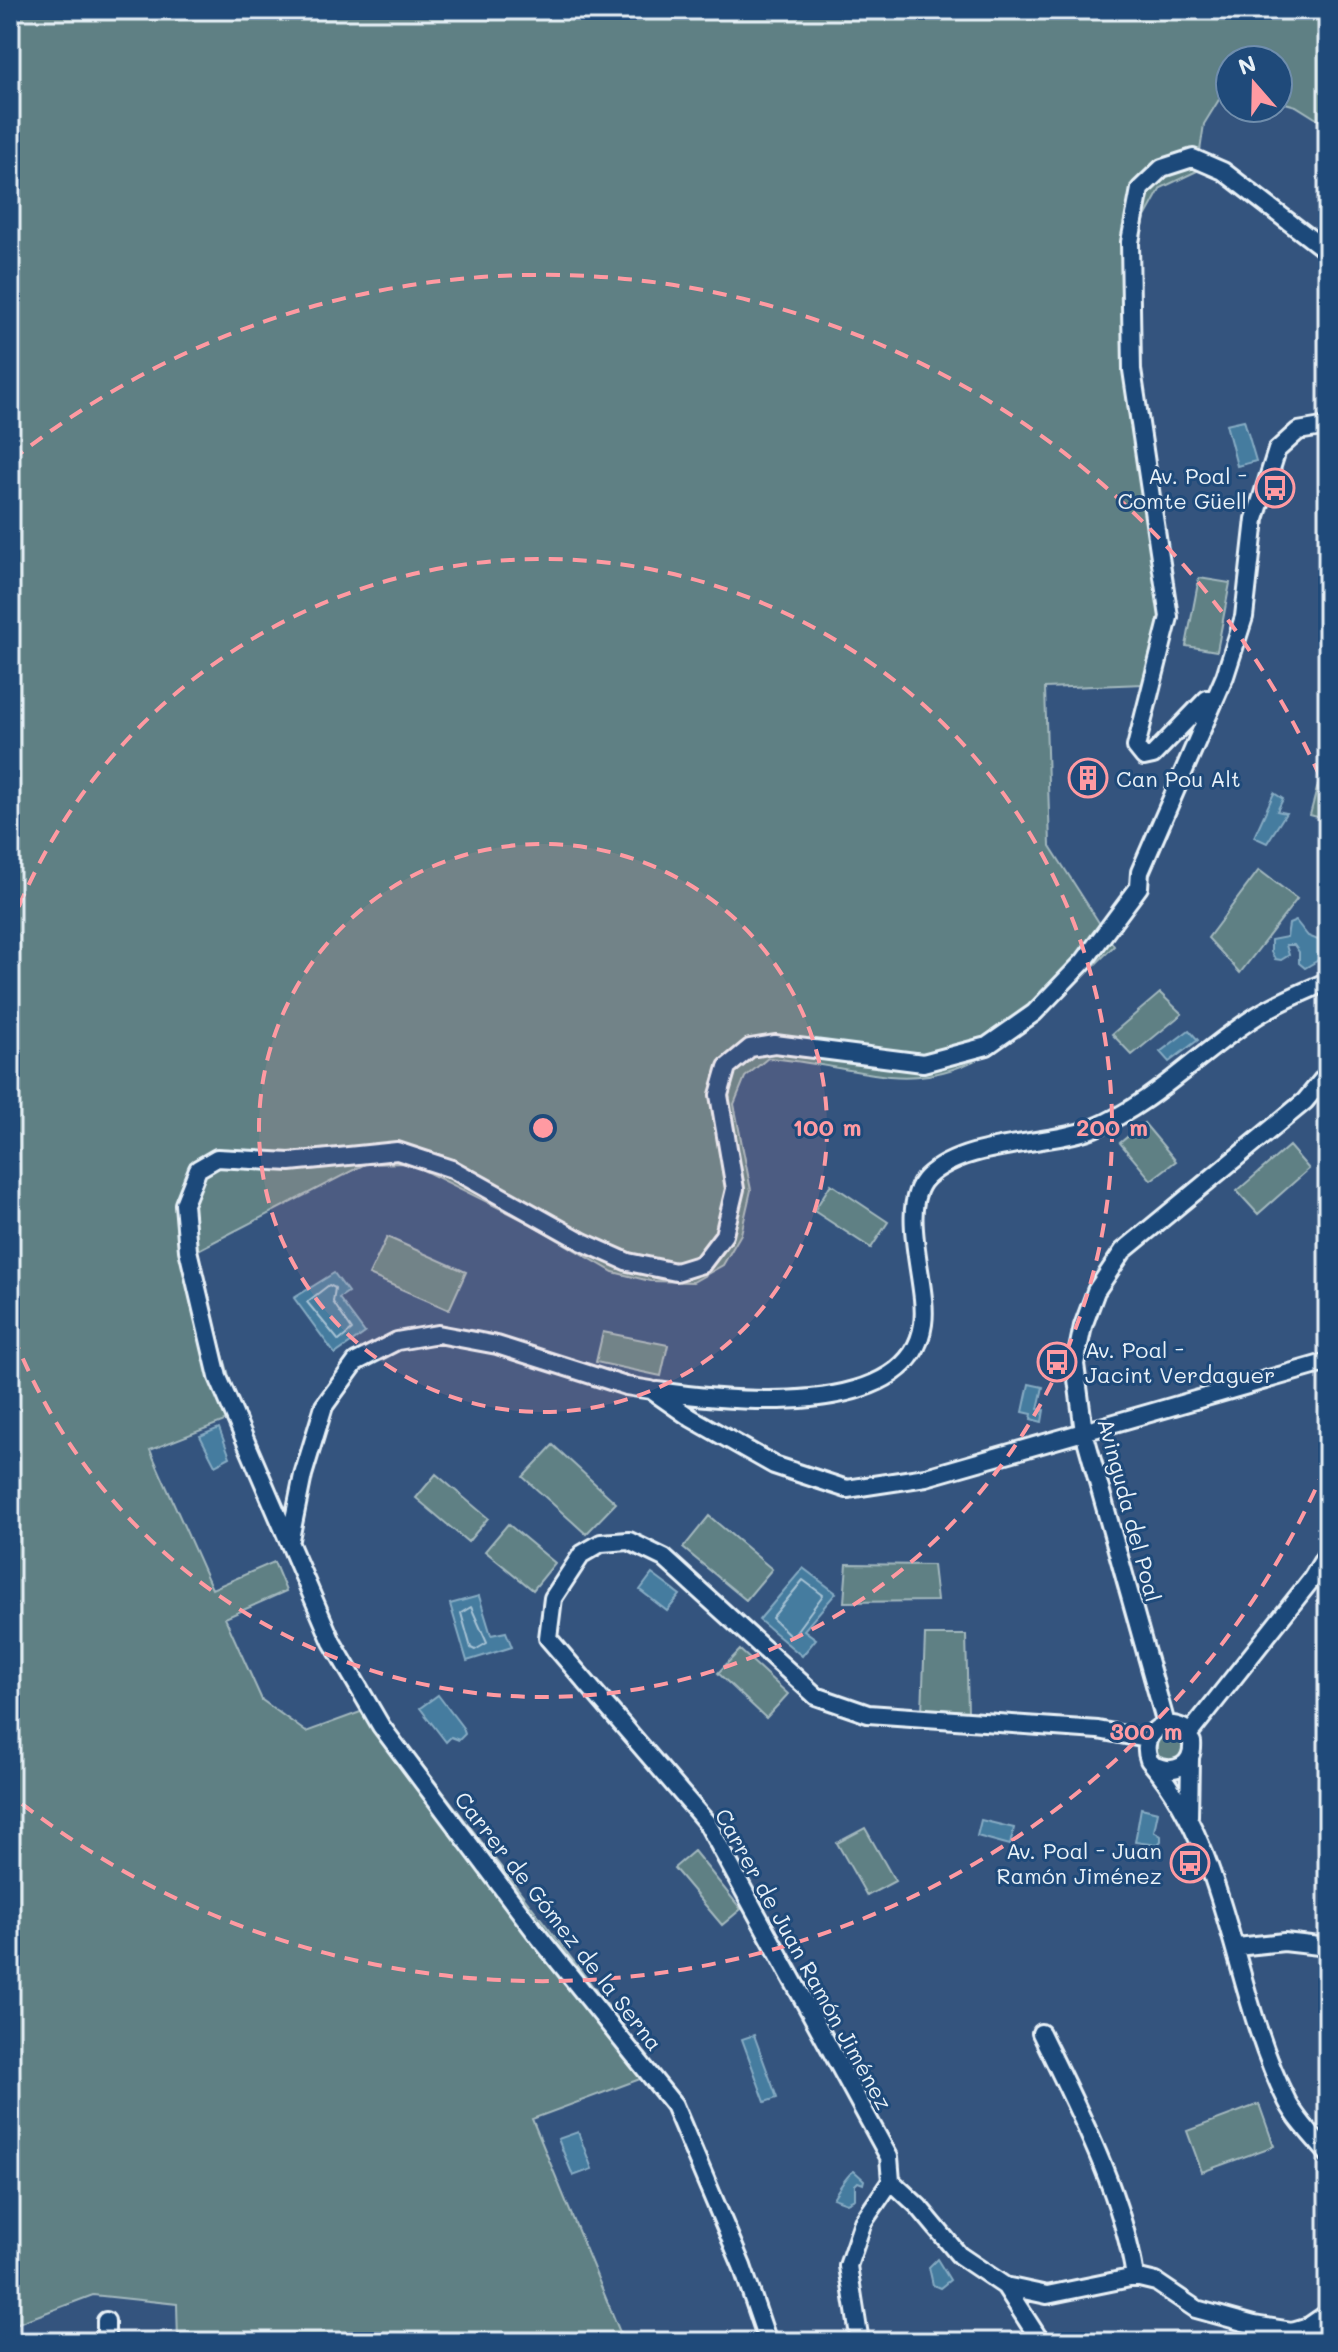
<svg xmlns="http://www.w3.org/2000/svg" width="1338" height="2352" font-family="Mali,sans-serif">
	<rect width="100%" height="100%" fill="#34547e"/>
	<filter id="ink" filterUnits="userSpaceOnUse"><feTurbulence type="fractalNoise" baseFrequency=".0125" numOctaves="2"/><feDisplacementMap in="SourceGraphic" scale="16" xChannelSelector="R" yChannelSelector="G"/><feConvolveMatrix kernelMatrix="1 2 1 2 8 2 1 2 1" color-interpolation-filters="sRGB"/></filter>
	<g filter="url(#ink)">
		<path fill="#5e8084" stroke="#a3b8be" stroke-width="2" d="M 10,10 L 1328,10 L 1328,126 L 1296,106 L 1278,101 L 1278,60 L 1230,60 L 1230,98 L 1220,98 L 1204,124 L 1197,171 L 1161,188 L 1145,217 L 1124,327 L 1163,607 L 1143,684 L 1045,688 L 1050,846 L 1114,946 C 1052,1006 984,1086 889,1076 C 848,1071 809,1061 768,1058 L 745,1077 L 734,1104 L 751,1190 L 741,1234 L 723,1265 L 693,1282 L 650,1281 L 613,1272 L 529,1223 L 409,1163 L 365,1164 L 194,1252 L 240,1415 L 150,1450 L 212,1589 L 274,1562 L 286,1591 L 225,1618 L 262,1700 L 306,1732 L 377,1706 L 659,2072 L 532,2119 L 624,2342 L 178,2342 L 177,2304 L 93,2295 L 10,2326 Z
			M 1199,578 L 1230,583 L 1217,651 L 1186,646 Z
			M 1318,785 L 1328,787 L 1328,820 L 1310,815 Z
			M 1259,870 L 1297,899 L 1240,973 L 1208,938 Z
			M 1160,993 L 1182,1014 L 1132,1055 L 1112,1034 Z
			M 1144,1123 L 1176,1161 L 1151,1180 L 1120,1143 Z
			M 1289,1146 L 1309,1169 L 1258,1214 L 1237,1191 Z
			M 831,1184 L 888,1222 L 871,1248 L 814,1211 Z
			M 387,1237 L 466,1272 L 449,1310 L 369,1275 Z
			M 603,1332 L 668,1345 L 661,1376 L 596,1362 Z
			M 553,1445 L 616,1503 L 586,1534 L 523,1477 Z
			M 436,1474 L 488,1518 L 468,1542 L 416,1498 Z
			M 709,1516 L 772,1569 L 746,1600 L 683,1548 Z
			M 508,1524 L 555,1563 L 533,1590 L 485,1551 Z
			M 847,1564 L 933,1565 L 937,1601 L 844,1602 Z
			M 925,1635 L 966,1635 L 968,1712 L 922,1711 Z
			M 740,1650 L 788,1694 L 766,1718 L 718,1673 Z
			M1155 1748a14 14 0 1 1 28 0a14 14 0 1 1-28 0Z
			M 865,1828 L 895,1881 L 867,1896 L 837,1843 Z
			M 694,1851 L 741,1909 L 722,1925 L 674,1868 Z
			M 1259,2104 L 1274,2146 L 1202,2172 L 1187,2131 Z"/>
		<path fill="#447c9f" stroke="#86abc3" stroke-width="2" d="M 1244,420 L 1256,461 L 1237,466 L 1226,424 Z
			M 1274,793 L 1283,799 L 1277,811 L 1286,813 L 1267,843 L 1254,837 Z
			M 1296,921 L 1308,936 L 1323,942 L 1328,950 L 1325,956 L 1305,968 L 1299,963 L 1299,952 L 1294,945 L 1286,945 L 1289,955 L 1281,960 L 1275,959 L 1271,952 L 1271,940 L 1287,937 L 1289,924 Z
			M 1189,1030 L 1198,1040 L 1169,1062 L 1160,1052 Z
			M 334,1273 L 348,1292 L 339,1298 L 365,1333 L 335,1354 L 294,1298 Z
			M 1029,1384 L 1043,1387 L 1038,1409 L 1044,1410 L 1042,1422 L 1031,1419 L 1032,1414 L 1023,1412 Z
			M 219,1428 L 230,1457 L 215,1465 L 200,1436 Z
			M 803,1568 L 836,1593 L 804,1630 L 816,1639 L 802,1656 L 759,1620 Z
			M 652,1574 L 680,1595 L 667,1611 L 640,1590 Z
			M 479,1596 L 491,1635 L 506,1632 L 512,1647 L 467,1661 L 450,1604 Z
			M 438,1695 L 463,1728 L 465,1734 L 459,1740 L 451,1737 L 446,1742 L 420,1708 Z
			M 1141,1808 L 1158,1812 L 1154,1831 L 1161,1836 L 1161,1841 L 1157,1845 L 1135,1842 Z
			M 981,1820 L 1014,1828 L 1010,1845 L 977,1836 Z
			M 754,2035 L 777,2098 L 765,2102 L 742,2039 Z
			M 578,2132 L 592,2169 L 573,2176 L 558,2139 Z
			M 854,2171 L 864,2180 L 863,2184 L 858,2182 L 855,2185 L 855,2199 L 847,2203 L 833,2198 C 835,2195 848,2173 854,2171 Z
			M 937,2259 L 950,2280 L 940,2288 L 933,2285 L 929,2267 Z"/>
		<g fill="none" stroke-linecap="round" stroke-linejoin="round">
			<path stroke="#a6c2d4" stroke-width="2" d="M 329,1285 L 335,1288 L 333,1302 L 352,1330 L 339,1341 L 307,1302 Z
				M 803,1580 L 823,1595 L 792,1637 L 772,1618 Z
				M 471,1607 L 487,1643 L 475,1650 L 471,1648 L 461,1613 Z"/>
			<g stroke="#e8f1f8" stroke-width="22">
				<path id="street" d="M 1207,699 L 1153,755 L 1144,757 L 1136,747 L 1169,617 L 1132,370 L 1130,242 L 1140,189 L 1162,168 L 1193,158 L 1223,171 L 1328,252
					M 657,1391 C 726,1401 910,1422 923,1324 C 929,1284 896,1207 927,1177 C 966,1140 1048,1146 1094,1128 C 1157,1102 1204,1047 1263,1012 C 1283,1000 1306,991 1328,981
					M 290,1539 L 303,1475 L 324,1406 L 356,1362 L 397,1341 L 438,1334 L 497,1345 L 626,1386 L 651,1390 L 691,1418 L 774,1465 L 847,1489 L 926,1477 L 1328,1362
					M 1166,1724 L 1084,1432 L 1075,1364 L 1083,1326 L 1096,1291 L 1123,1251 L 1305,1101 L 1328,1073
					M 1189,1734 L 1311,1580 L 1328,1552
					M 1155,1766 C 1175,1774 1194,1766 1192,1742 L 1183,1728 C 1160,1717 1140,1736 1149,1760 C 1232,1856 1231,1991 1287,2101 C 1296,2119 1314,2138 1328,2154
					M 1189,1816 L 1190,1759
					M 1237,1947 L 1284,1942 L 1328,1947
					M 1041,2033 C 1077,2107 1123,2195 1135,2277
					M 1005,2286 L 1047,2295 L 1135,2277 L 1156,2282 L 1196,2309 L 1254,2325 L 1292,2331 L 1309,2326 L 1328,2313
					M 1309,2326 L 1314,2342
					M 106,2342 L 106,2321
					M 768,2342 L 742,2266 L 674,2105 L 539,1937 L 381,1726 L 332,1642 L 218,1377 L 188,1250 L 184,1204 L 198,1169 L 217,1158 L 290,1162 L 397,1151 L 452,1169 L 583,1242 L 628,1262 L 676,1272 L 702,1264 L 724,1235 L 735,1189 L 719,1095 L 727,1067 L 750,1048 L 775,1044 L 923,1063 L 987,1046 L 1034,1013 L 1084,961 L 1139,887 L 1140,872 L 1225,676 L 1244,617 L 1255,519 L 1277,450 L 1298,431 L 1328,426
					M 860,2342 L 848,2266 L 863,2222 L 891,2181
					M 1041,2342 L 1005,2286 L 959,2255 L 919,2207 L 891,2181 L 889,2157 L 707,1823 L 548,1638 L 553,1598 L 582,1554 L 601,1543 L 629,1541 L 664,1558 L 816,1696 L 868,1714 L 1098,1730 L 1147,1739"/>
			</g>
			<use href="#street" stroke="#1f4a7a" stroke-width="16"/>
		</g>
	</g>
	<circle cx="543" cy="1128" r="284" fill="#ff9aa2" fill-opacity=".12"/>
	<g fill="none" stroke="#ff9aa2" stroke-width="4" stroke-dasharray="14 10">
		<circle cx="543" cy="1128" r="284"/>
		<path d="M10 929A569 569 0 1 1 10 1327"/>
		<path d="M1325 1468A853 853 0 0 1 12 1796M12 460A853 853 0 0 1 1325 788"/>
	</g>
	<defs>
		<g id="bus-ring" transform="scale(2)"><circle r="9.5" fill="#1f4a7a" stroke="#ff9aa2" stroke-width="1.5"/><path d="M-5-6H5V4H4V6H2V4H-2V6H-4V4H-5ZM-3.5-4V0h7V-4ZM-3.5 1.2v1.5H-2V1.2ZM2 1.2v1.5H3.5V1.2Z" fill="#ff9aa2"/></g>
		<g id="building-ring" transform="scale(2)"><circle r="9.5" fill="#1f4a7a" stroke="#ff9aa2" stroke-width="1.5"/><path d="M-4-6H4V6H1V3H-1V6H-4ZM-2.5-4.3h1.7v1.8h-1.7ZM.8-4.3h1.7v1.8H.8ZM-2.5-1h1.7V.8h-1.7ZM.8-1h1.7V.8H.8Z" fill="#ff9aa2"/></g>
	</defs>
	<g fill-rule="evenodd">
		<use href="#bus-ring" x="1275" y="488"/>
		<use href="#building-ring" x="1088" y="778"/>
		<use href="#bus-ring" x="1057" y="1362"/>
		<use href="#bus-ring" x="1190" y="1863"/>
	</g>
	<g text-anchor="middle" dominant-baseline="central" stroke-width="6" stroke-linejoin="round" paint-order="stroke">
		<g font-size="22" fill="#e8f1f8" stroke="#1f4a7a" text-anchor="end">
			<text x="1247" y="475">Av. Poal -<tspan x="1247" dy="25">Comte Güell</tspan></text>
			<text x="1116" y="778" text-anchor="start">Can Pou Alt</text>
			<text x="1085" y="1349" text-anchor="start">Av. Poal -<tspan x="1085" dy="25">Jacint Verdaguer</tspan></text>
			<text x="1162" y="1850">Av. Poal - Juan<tspan x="1162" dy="25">Ramón Jiménez</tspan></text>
		</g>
		<g font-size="22" fill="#e8f1f8" stroke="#1f4a7a">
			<text transform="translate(1130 1510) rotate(75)">Avinguda del Poal</text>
			<text transform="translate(559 1921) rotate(52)">Carrer de Gómez de la Serna</text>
			<text transform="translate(804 1959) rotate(61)">Carrer de Juan Ramón Jiménez</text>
		</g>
	</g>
	<circle cx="543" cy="1128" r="12" fill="#ff9aa2" stroke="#1f4a7a" stroke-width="4"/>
	<g font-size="24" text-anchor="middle" font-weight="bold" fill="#ff9aa2" stroke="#1f4a7a" stroke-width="6" stroke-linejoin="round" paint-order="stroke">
		<text x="827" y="1136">100 m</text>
		<text x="1112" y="1136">200 m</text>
		<text x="1146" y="1740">300 m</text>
	</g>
	<rect width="1338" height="2352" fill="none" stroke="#1f4a7a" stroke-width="40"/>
	<rect x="20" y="20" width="1298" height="2312" fill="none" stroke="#e8f1f8" stroke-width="3" filter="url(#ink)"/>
	<g transform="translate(1254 84) rotate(340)"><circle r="38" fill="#1f4a7a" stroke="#6f8dac" stroke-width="2"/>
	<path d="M0-6L14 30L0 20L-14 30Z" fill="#ff9aa2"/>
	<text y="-12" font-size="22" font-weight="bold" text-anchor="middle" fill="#e8f1f8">N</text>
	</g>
</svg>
